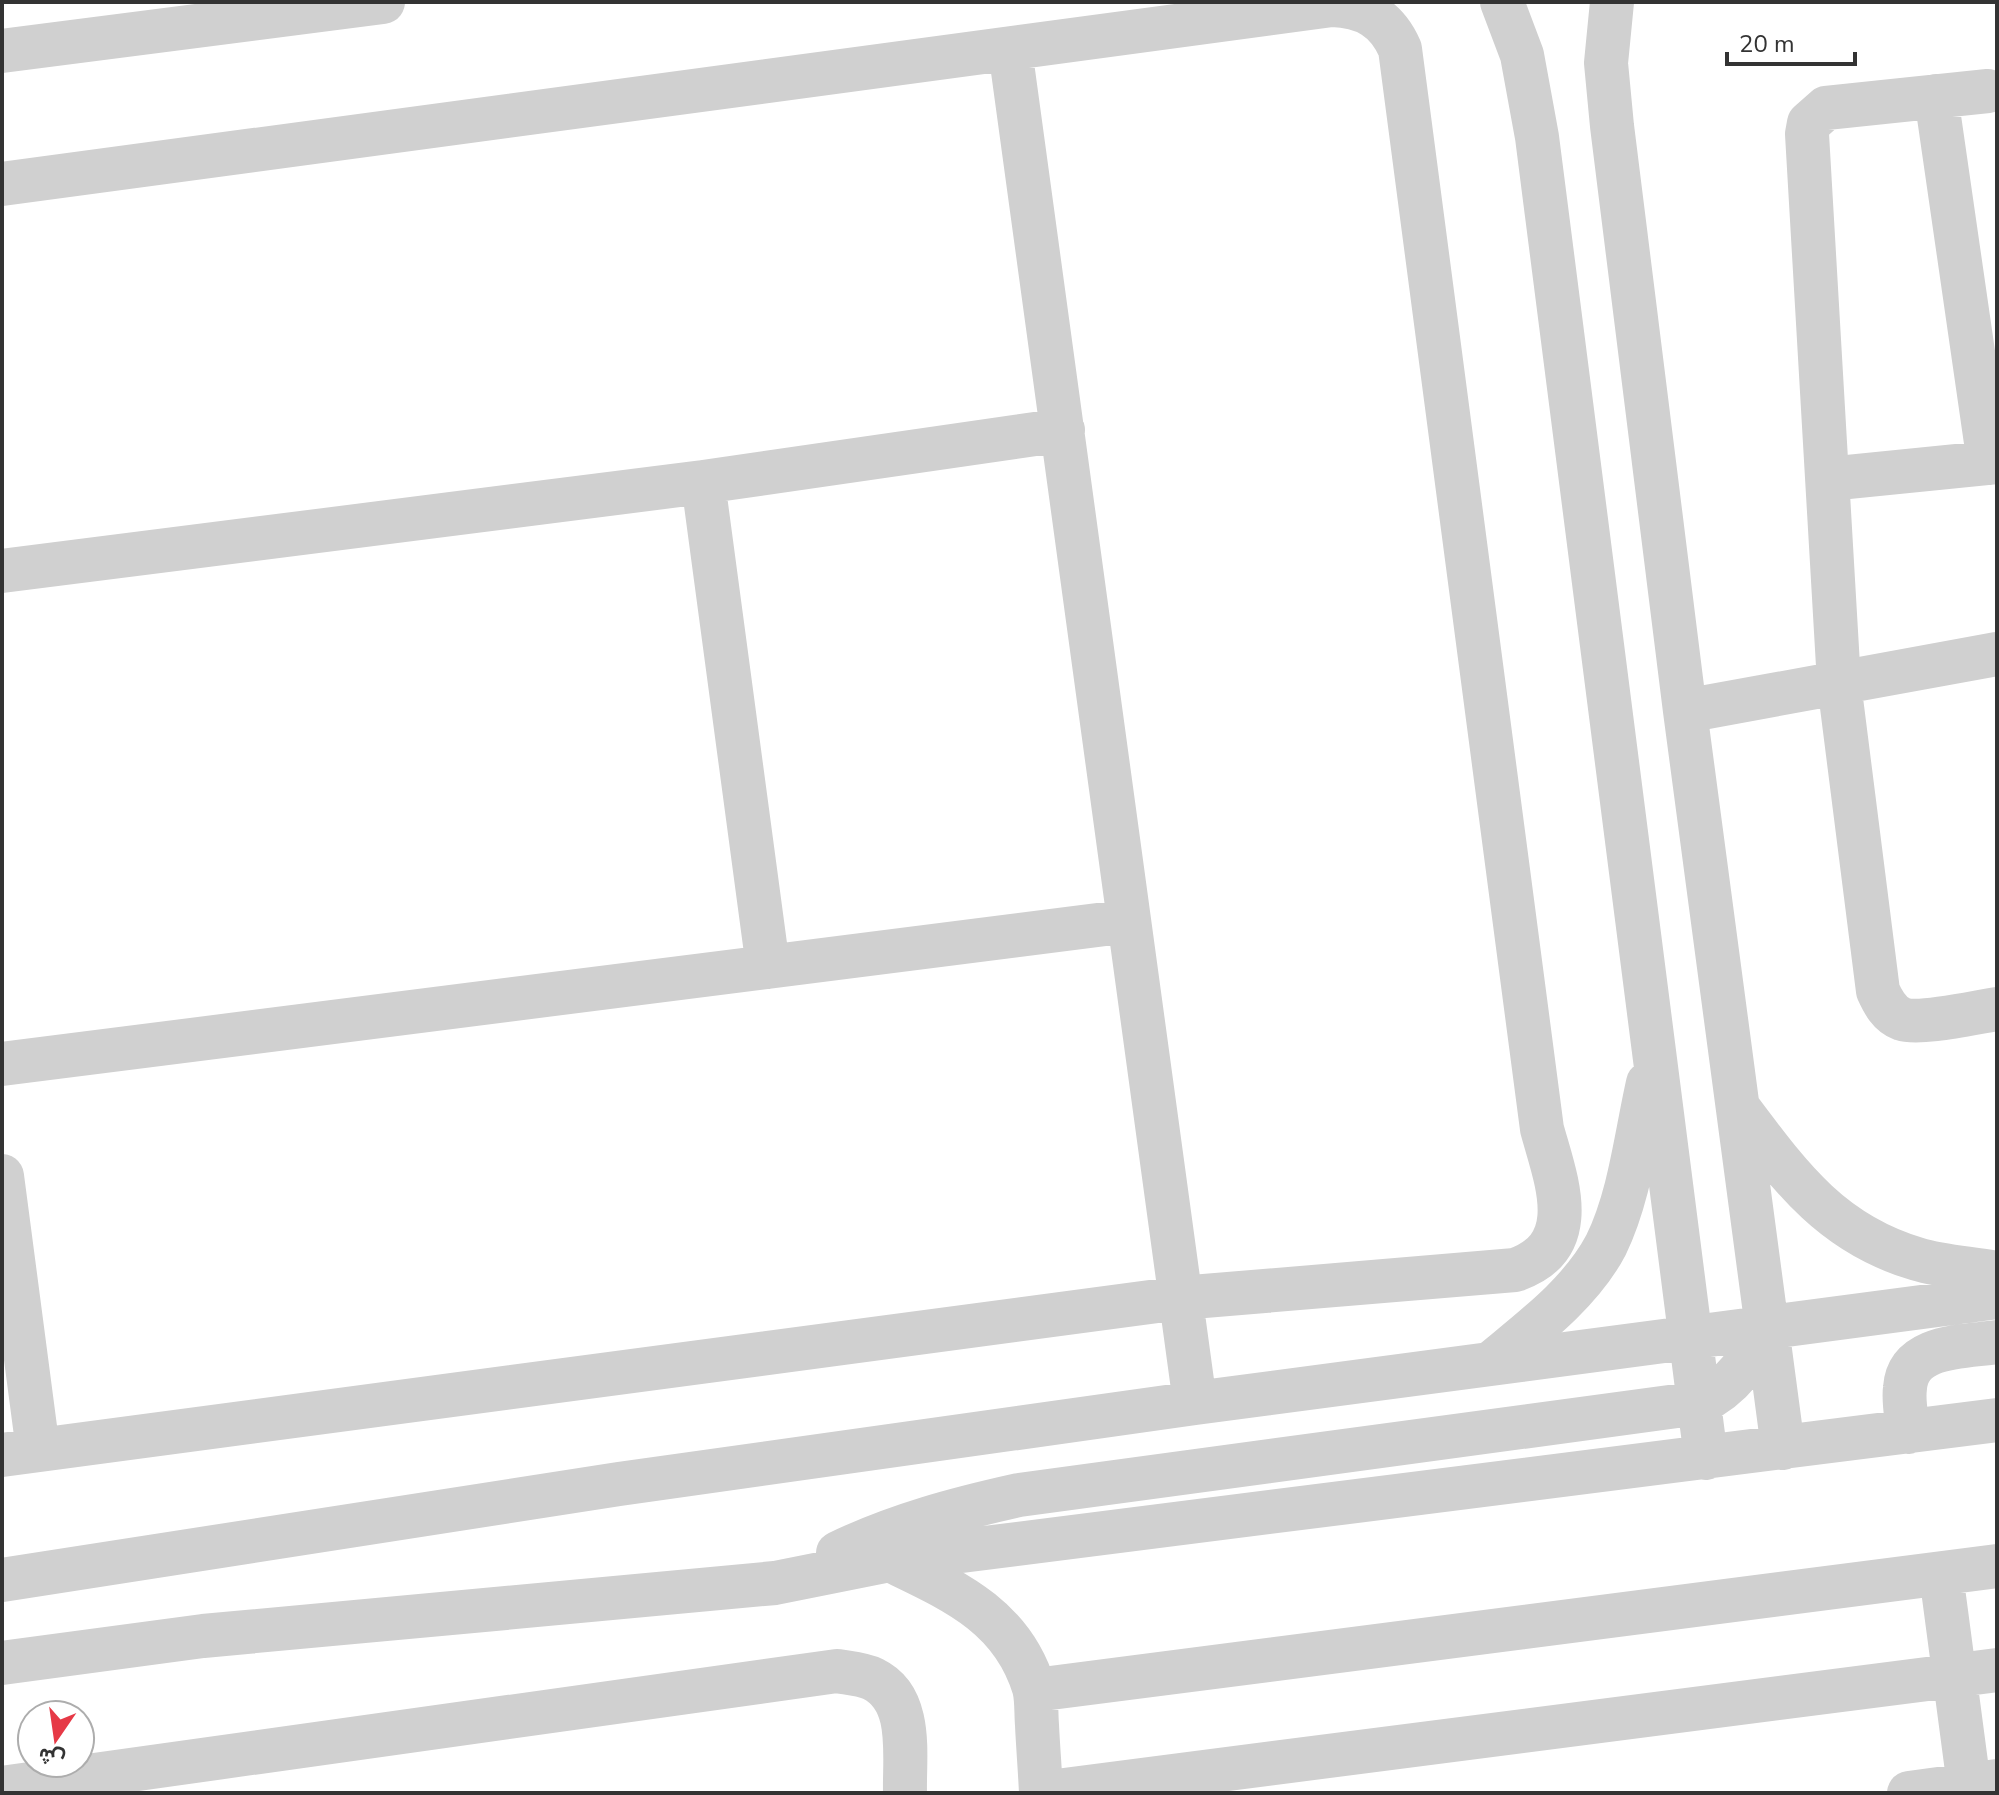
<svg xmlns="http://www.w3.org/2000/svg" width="1999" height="1795" font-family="'Nunito Sans',Vazirmatn,sans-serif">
	<rect width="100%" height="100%" fill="#fff"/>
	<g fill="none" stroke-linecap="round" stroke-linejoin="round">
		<path stroke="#d0d0d0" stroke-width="44" d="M 1502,2 L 1522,55 L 1537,137 L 1706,1458
			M 1612,2 L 1606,63 L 1612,126 L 1685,711 L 1783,1448
			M 1010,49 L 1195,1403
			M 2,51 L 383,2
			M 1988,91 L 1826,108 L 1809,123 L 1807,134 L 1839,683 L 1878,991 C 1883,1002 1889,1014 1902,1019 C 1920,1025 1976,1012 1997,1009
			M 1936,96 L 1989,463
			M 2,184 L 1332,5 C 1365,6 1387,19 1400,49 L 1542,1129 C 1556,1180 1584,1246 1515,1270 L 1180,1298 L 2,1455
			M 1828,479 L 1997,462
			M 703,482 L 768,967
			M 2,571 L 703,482 L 1063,430
			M 1685,711 L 1997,654
			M 2,1064 L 1129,921
			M 1740,1110 C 1791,1178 1832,1234 1917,1259 C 1943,1267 1971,1268 1997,1273
			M 2,1176 L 38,1450
			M 1490,1364 C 1531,1330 1581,1293 1606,1245 C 1630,1196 1636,1136 1648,1083
			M 1908,1432 C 1907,1418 1903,1402 1905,1388 C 1908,1344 1964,1347 1997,1342
			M 838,1553 C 896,1525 956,1509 1019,1495 L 1699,1403 C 1734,1387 1749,1360 1767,1328
			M 890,1560 C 952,1590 1012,1615 1034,1688 C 1037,1699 1036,1713 1037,1725 C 1038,1747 1040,1770 1041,1793
			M 1941,1574 L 1970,1793
			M 2,1580 L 619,1484 L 1195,1403 L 1997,1297
			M 2,1663 L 203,1636 L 775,1583 L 890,1560 L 1997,1420
			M 1035,1690 L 1997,1566
			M 2,1788 L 837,1671 C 848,1673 863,1674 873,1679 C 914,1699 904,1756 905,1793
			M 1041,1793 L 1997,1670
			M 1909,1793 L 1997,1781"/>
	</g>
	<rect width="1999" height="1795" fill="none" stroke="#333333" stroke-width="8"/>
	<g transform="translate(56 1739) rotate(193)"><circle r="38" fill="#ffffff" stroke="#adadad" stroke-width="2"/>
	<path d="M0-6L14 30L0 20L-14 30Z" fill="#e63946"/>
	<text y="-12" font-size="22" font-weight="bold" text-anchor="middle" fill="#333333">ش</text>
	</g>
	<path d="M1727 52v12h128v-12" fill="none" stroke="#333333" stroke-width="4"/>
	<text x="1739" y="52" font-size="24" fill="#333333" stroke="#ffffff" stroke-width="6" paint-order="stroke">20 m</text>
</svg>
